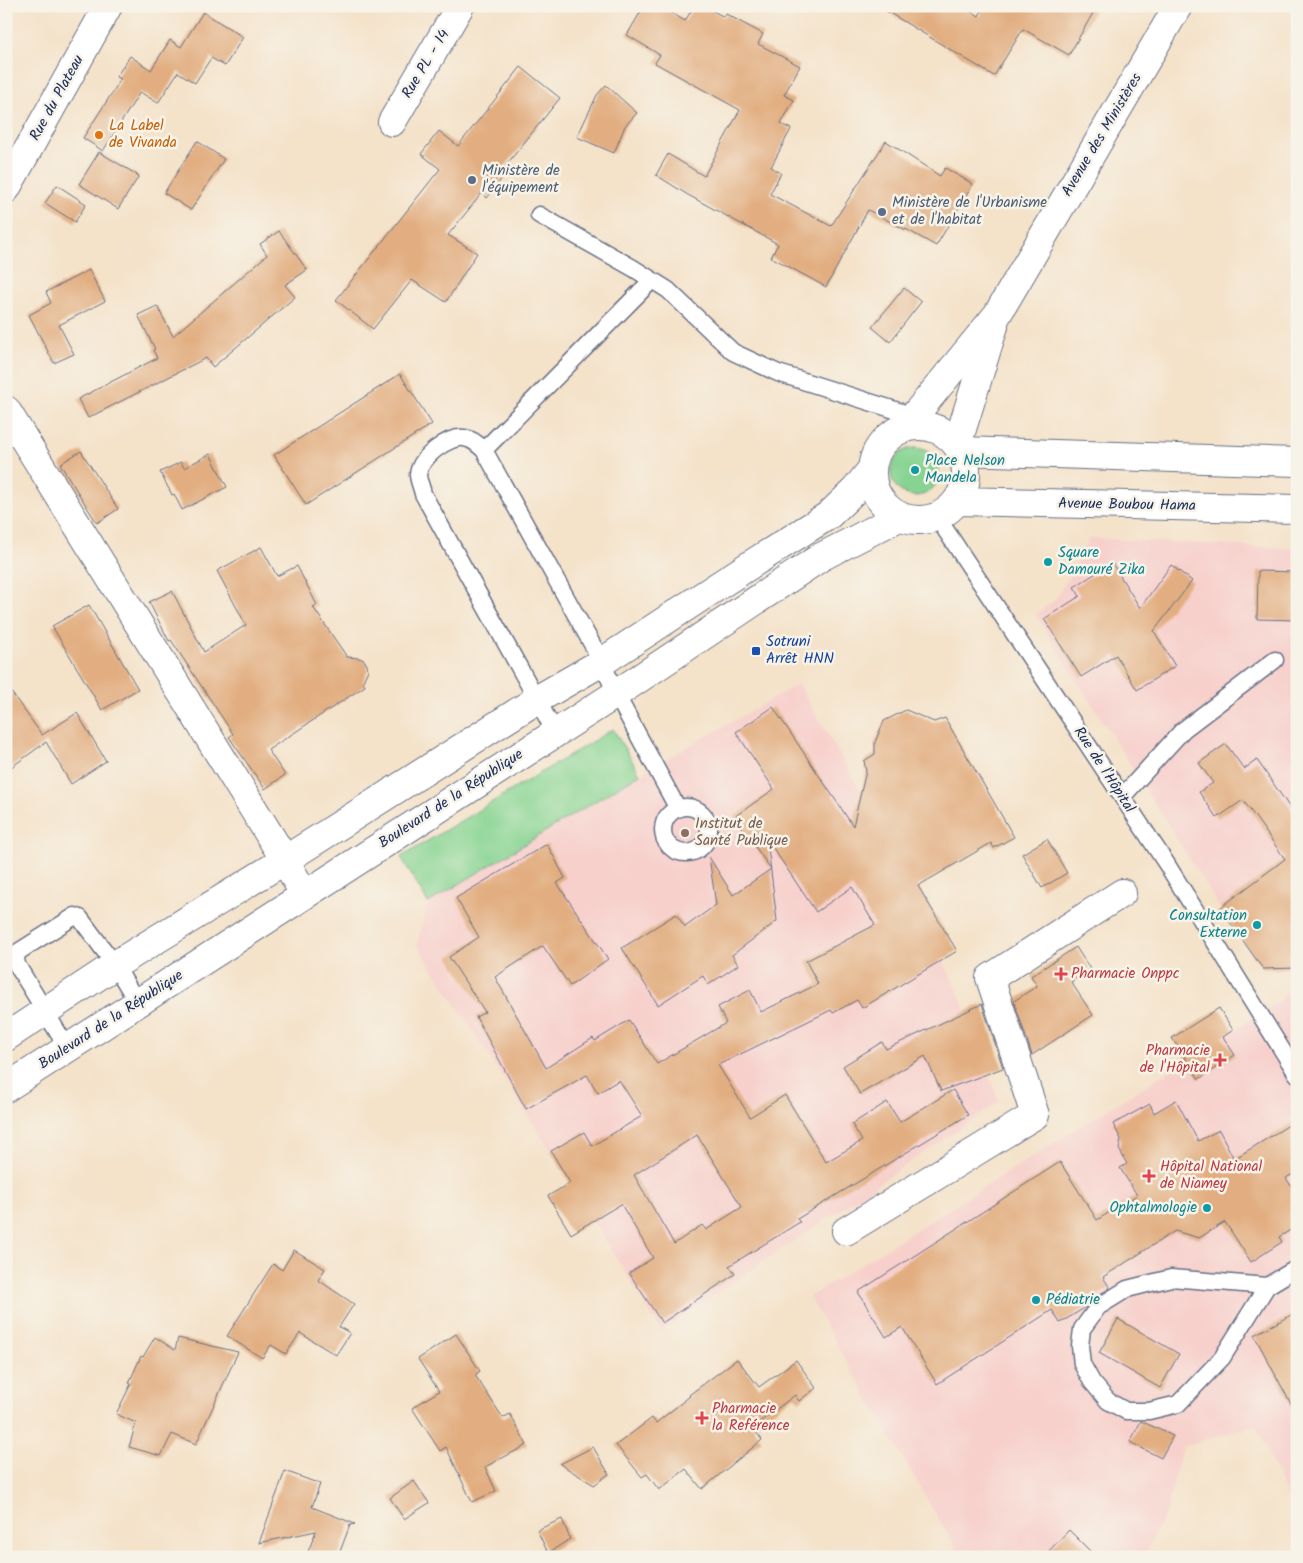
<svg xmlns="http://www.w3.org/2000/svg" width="1303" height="1563" font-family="Kalam,sans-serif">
	<rect width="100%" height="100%" fill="#f7f3e8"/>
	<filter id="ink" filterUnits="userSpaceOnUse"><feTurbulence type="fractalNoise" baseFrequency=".02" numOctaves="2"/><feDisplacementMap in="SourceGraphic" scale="10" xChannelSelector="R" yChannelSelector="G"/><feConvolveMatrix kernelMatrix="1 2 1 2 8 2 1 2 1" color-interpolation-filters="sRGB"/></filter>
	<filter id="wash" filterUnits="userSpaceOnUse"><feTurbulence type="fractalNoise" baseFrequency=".0096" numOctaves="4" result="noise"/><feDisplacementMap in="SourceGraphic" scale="20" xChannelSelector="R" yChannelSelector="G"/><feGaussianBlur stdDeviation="1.12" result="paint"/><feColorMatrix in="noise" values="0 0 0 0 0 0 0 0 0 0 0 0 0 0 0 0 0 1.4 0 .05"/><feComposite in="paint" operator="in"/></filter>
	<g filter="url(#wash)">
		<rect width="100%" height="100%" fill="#f4e2c9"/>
		<path fill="#f7d0cc" d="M 1089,538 L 1297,549 L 1297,1520 L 1256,1425 L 1182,1447 L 1167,1510 L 1143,1557 L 961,1557 L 809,1297 L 1277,1003 L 1297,980 L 1291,968 L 1263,969 L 1219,906 L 1036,615 L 1055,600 L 1073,571 Z
			M 798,684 L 870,806 L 904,894 L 943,960 L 960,997 L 999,1102 L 661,1331 L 551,1151 L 417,945 L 428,903 L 640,774 Z"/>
		<path fill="#87d492" stroke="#518278" d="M891 472a24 24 0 1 1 48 0a24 24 0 1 1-48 0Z
			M 613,729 L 640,774 L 428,903 L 401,857 Z"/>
		<g id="blocks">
			<path fill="#e2ae81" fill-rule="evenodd" d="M 644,6 L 660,6 L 685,21 L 694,6 L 704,6 L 724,17 L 726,14 L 763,34 L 758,44 L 800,66 L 784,95 L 794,100 L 781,124 L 791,129 L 771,167 L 781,173 L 770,194 L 831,226 L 886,141 L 940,176 L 945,168 L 973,184 L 936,246 L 906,229 L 906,230 L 868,210 L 826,287 L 771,257 L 778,244 L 688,195 L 656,175 L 668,154 L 704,176 L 740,110 L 655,63 L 660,55 L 627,35 Z
				M 878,6 L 962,6 L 979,16 L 984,6 L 1097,6 L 1069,55 L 1023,29 L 994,76 Z
				M 203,12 L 243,37 L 225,66 L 211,58 L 195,83 L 178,72 L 158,103 L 140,92 L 103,151 L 83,138 L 121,79 L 116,77 L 130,56 L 151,70 L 170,40 L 181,47 Z
				M 521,67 L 560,98 L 499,174 L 503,177 L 487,198 L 482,193 L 448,235 L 477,253 L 446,302 L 412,280 L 373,329 L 336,300 L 440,169 L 421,154 L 439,131 L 458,146 Z
				M 606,85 L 637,113 L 625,126 L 614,153 L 577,137 L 597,95 Z
				M 197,141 L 224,159 L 191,210 L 164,193 Z
				M 99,152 L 139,176 L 118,209 L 79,184 Z
				M 57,185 L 86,204 L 75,222 L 45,203 Z
				M 279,231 L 307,270 L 285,285 L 295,297 L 213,367 L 206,358 L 88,418 L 78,399 L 157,358 L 153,350 L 155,349 L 138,315 L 157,306 L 173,336 L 267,255 L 260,244 Z
				M 89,270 L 105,301 L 59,325 L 74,354 L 54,363 L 29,315 L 51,303 L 46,292 Z
				M 904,288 L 921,302 L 890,342 L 872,327 Z
				M 400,374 L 432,424 L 306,505 L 274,455 Z
				M 81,451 L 118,509 L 97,523 L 60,464 Z
				M 210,454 L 227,487 L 182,510 L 174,494 L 172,495 L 160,472 L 181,462 L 184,468 Z
				M 261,547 L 277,576 L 297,566 L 317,605 L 313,607 L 334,638 L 347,657 L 359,658 L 364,660 L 367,665 L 368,670 L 363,681 L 365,686 L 268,750 L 285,775 L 265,789 L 229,737 L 233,734 L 171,640 L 169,641 L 149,602 L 172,591 L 204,652 L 246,625 L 217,571 Z
				M 1112,563 L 1140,608 L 1171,565 L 1192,581 L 1154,631 L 1175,666 L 1137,690 L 1116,655 L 1081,677 L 1044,619 L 1080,596 L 1074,587 Z
				M 1258,571 L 1297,572 L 1297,620 L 1257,619 Z
				M 89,605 L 138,689 L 102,710 L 52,626 Z
				M 6,685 L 42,735 L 77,713 L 106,761 L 71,784 L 46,742 L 6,771 Z
				M 773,707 L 853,826 L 866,771 L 864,761 L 875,754 L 875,742 L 884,721 L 906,710 L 934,722 L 945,718 L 1014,837 L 994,848 L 991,843 L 918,886 L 957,951 L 862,1008 L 857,1000 L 833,1013 L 831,1010 L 718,1065 L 750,1117 L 785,1095 L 826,1162 L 862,1141 L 852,1124 L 887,1102 L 900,1122 L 953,1090 L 968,1115 L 797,1219 L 800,1222 L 729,1266 L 735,1274 L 662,1323 L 629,1273 L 653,1258 L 621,1204 L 571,1234 L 548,1196 L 570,1183 L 551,1151 L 584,1132 L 592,1146 L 642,1116 L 619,1080 L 598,1093 L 587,1075 L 526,1109 L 476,1017 L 485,1012 L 449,957 L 479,937 L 456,898 L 547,844 L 565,878 L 557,883 L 608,959 L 570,986 L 543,946 L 495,977 L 546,1068 L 593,1038 L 595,1041 L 629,1020 L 657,1064 L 726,1023 L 718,1007 L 750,990 L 761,1012 L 818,984 L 806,961 L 875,925 L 852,887 L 816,912 L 767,839 L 777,921 L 732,955 L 738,965 L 708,985 L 703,976 L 658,1005 L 622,948 L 676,914 L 685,927 L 716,905 L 709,857 L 733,895 L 771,869 L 734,817 L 774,789 L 736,732 ZM 697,1135 L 742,1207 L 706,1230 L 702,1225 L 674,1244 L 634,1175 Z
				M 1226,744 L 1244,769 L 1257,760 L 1297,818 L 1297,968 L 1263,969 L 1220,908 L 1285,859 L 1243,800 L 1217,818 L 1199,792 L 1213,783 L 1199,763 Z
				M 1047,839 L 1067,873 L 1042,888 L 1022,854 Z
				M 1076,947 L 1090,969 L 1071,982 L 1093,1015 L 1032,1055 L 1014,1001 L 1037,986 L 1031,976 Z
				M 982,1004 L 1003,1068 L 941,1091 L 925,1056 L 860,1094 L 843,1066 L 882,1042 L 886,1049 Z
				M 1219,1008 L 1233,1030 L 1223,1037 L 1235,1055 L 1199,1079 L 1172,1038 Z
				M 1176,1100 L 1198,1141 L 1219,1130 L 1234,1159 L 1297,1120 L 1297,1172 L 1286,1178 L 1297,1195 L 1297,1226 L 1279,1237 L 1282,1242 L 1251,1262 L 1225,1222 L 1199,1238 L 1175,1231 L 1103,1277 L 1110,1288 L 1093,1298 L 1086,1307 L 1060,1323 L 1052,1310 L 937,1384 L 902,1327 L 886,1337 L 858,1292 L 1060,1162 L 1097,1220 L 1137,1195 L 1120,1168 L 1127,1164 L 1119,1149 L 1121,1139 L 1113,1124 L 1150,1104 L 1154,1113 Z
				M 294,1250 L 325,1269 L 318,1280 L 354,1304 L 339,1327 L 350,1333 L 336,1355 L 300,1333 L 286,1354 L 271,1345 L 262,1358 L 227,1336 L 273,1264 L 282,1270 Z
				M 1297,1312 L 1297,1415 L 1254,1335 Z
				M 1118,1319 L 1179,1354 L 1160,1388 L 1099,1353 Z
				M 456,1334 L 480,1371 L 475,1375 L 503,1418 L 510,1414 L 527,1445 L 485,1467 L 496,1491 L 472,1502 L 446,1447 L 440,1451 L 412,1408 L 439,1391 L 418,1359 Z
				M 155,1337 L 175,1350 L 178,1338 L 238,1352 L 196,1444 L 172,1434 L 161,1456 L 129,1447 L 136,1423 L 116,1414 L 131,1384 L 129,1383 L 141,1356 L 143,1357 Z
				M 737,1359 L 759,1387 L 796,1360 L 816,1388 L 799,1401 L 795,1395 L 753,1427 L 762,1440 L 702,1489 L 686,1469 L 659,1490 L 647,1474 L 642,1477 L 616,1445 L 652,1418 L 656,1423 L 690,1396 L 689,1395 Z
				M 1141,1421 L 1173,1436 L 1161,1458 L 1130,1442 Z
				M 593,1447 L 609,1474 L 594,1485 L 560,1464 Z
				M 285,1471 L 320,1484 L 312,1507 L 355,1524 L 350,1525 L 338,1557 L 306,1557 L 316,1531 L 259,1543 Z
				M 414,1481 L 429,1503 L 404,1519 L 390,1498 Z
				M 562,1519 L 570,1539 L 548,1553 L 537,1530 Z
				M 1069,1530 L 1096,1557 L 1043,1557 Z"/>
		</g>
	</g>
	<g filter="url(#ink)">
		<use href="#blocks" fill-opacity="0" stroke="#676e83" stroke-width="1"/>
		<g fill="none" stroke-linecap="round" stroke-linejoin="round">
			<g stroke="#676e83" stroke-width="19">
				<path id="lane" d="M 539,215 L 633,268 L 668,290 L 733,352 L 778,373 L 914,416
					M 484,450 L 652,280
					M 937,517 L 1166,863 L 1297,1074
					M 555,732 L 423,494 C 422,488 418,480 418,475 C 419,458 448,436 464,438 C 473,439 477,444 484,450 L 602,662 L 616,694 L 678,809
					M 1122,797 L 1183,730 L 1275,660
					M663 830a23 23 0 1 1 46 0a23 23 0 1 1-46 0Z
					M 68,1049 L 17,965 L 16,958 L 18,952 L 75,916 L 80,918 L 115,965 L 137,1002
					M 1267,1286 L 1171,1278 L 1127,1289 L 1098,1307 L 1082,1329 L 1080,1346 L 1082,1364 L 1092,1382 L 1108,1401 L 1126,1411 L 1149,1411 L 1178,1404 L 1222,1358 L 1267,1286 L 1297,1268"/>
			</g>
			<g stroke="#676e83" stroke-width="30">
				<path id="street" d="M 392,122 L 460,6
					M 6,189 L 108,6
					M 6,410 L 285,860 L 304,894
					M 846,1231 L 1035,1115 L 990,978 L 1122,893"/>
			</g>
			<g stroke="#676e83" stroke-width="30">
				<path id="secondary" d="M 906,427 L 914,416 L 997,315 L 1178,6
					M 957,445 L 994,326"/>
			</g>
			<g stroke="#676e83" stroke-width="30">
				<path id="primary" d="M872 473a47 47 0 1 1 94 0a47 47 0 1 1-94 0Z
					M 961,451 L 1297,462
					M 957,501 L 1297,509
					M 6,1037 L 115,965 L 285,860 L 538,699 L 602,662 L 750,565 L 829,515 L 855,490 L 871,470
					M 6,1088 L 616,694 L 821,557 L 899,517"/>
			</g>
			<use href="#lane" stroke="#fff" stroke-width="16"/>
			<use href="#street" stroke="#fff" stroke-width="28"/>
			<use href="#secondary" stroke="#fff" stroke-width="28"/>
			<use href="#primary" stroke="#fff" stroke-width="28"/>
		</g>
	</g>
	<circle fill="#e8710a" stroke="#f7f3e8" stroke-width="2" cx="99" cy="135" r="5"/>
	<g fill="#5c6f8a" stroke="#f7f3e8" stroke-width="2">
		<circle cx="472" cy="180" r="5"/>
		<circle cx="882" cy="212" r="5"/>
	</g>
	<g fill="#0f9aa8" stroke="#f7f3e8" stroke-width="2">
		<circle cx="915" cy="470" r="5"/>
		<circle cx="1048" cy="562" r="5"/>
		<circle cx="1257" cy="925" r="5"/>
		<circle cx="1207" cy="1208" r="5"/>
		<circle cx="1036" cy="1300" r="5"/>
	</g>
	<rect fill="#1a4fb4" stroke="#f7f3e8" stroke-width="2" x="751" y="646" width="10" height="10" rx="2.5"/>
	<circle fill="#8d6e63" stroke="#f7f3e8" stroke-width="2" cx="685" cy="833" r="5"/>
	<g fill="#e0444e" stroke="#f7f3e8" stroke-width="2">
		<path d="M1058.5 966.5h5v5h5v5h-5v5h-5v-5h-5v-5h5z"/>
		<path d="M1217.5 1052.5h5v5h5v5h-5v5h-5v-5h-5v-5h5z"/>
		<path d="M1146.5 1168.5h5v5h5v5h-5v5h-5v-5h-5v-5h5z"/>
		<path d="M699.5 1410.5h5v5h5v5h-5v5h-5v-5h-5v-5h5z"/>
	</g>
	<g text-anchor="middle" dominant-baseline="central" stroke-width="5" stroke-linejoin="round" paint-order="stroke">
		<g font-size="15" fill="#1b2f5e" stroke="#f7f3e8">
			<text transform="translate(426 64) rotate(-59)">Rue PL - 14</text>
			<text transform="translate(57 98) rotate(-61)">Rue du Plateau</text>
			<text transform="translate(1102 135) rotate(-59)">Avenue des Ministères</text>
			<text transform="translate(1127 505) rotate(1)">Avenue Boubou Hama</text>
			<text transform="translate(1104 770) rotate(57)">Rue de l'Hôpital</text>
			<text transform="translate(451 799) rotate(-33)">Boulevard de la République</text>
			<text transform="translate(111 1020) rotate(-33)">Boulevard de la République</text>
		</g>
		<g font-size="15" fill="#c56008" stroke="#f7f3e8" text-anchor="start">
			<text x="109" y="126">La Label<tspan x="109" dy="17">de Vivanda</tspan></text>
		</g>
		<g font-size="15" fill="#4e5e75" stroke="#f7f3e8" text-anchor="start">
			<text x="482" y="171">Ministère de<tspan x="482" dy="17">l'équipement</tspan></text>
			<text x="892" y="203">Ministère de l'Urbanisme<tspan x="892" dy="17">et de l'habitat</tspan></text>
		</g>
		<g font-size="15" fill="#0d838f" stroke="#f7f3e8" text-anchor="start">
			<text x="925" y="461">Place Nelson<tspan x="925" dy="17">Mandela</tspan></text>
			<text x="1058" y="553">Square<tspan x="1058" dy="17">Damouré Zika</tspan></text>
			<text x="1247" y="916" text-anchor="end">Consultation<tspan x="1247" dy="17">Externe</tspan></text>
			<text x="1197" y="1208" text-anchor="end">Ophtalmologie</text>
			<text x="1046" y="1300">Pédiatrie</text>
		</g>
		<g font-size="15" fill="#164399" stroke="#f7f3e8" text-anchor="start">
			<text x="766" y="642">Sotruni<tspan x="766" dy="17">Arrêt HNN</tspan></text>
		</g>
		<g font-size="15" fill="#785e54" stroke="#f7f3e8" text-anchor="start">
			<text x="695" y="824">Institut de<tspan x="695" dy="17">Santé Publique</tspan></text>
		</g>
		<g font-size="15" fill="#be3a42" stroke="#f7f3e8" text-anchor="start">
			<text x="1071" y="974">Pharmacie Onppc</text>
			<text x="1210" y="1051" text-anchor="end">Pharmacie<tspan x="1210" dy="17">de l'Hôpital</tspan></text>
			<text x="1160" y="1167">Hôpital National<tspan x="1160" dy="17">de Niamey</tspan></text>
			<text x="712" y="1409">Pharmacie<tspan x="712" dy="17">la Reférence</tspan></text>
		</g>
	</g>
	<rect width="1303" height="1563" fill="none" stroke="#f7f3e8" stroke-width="25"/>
</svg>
